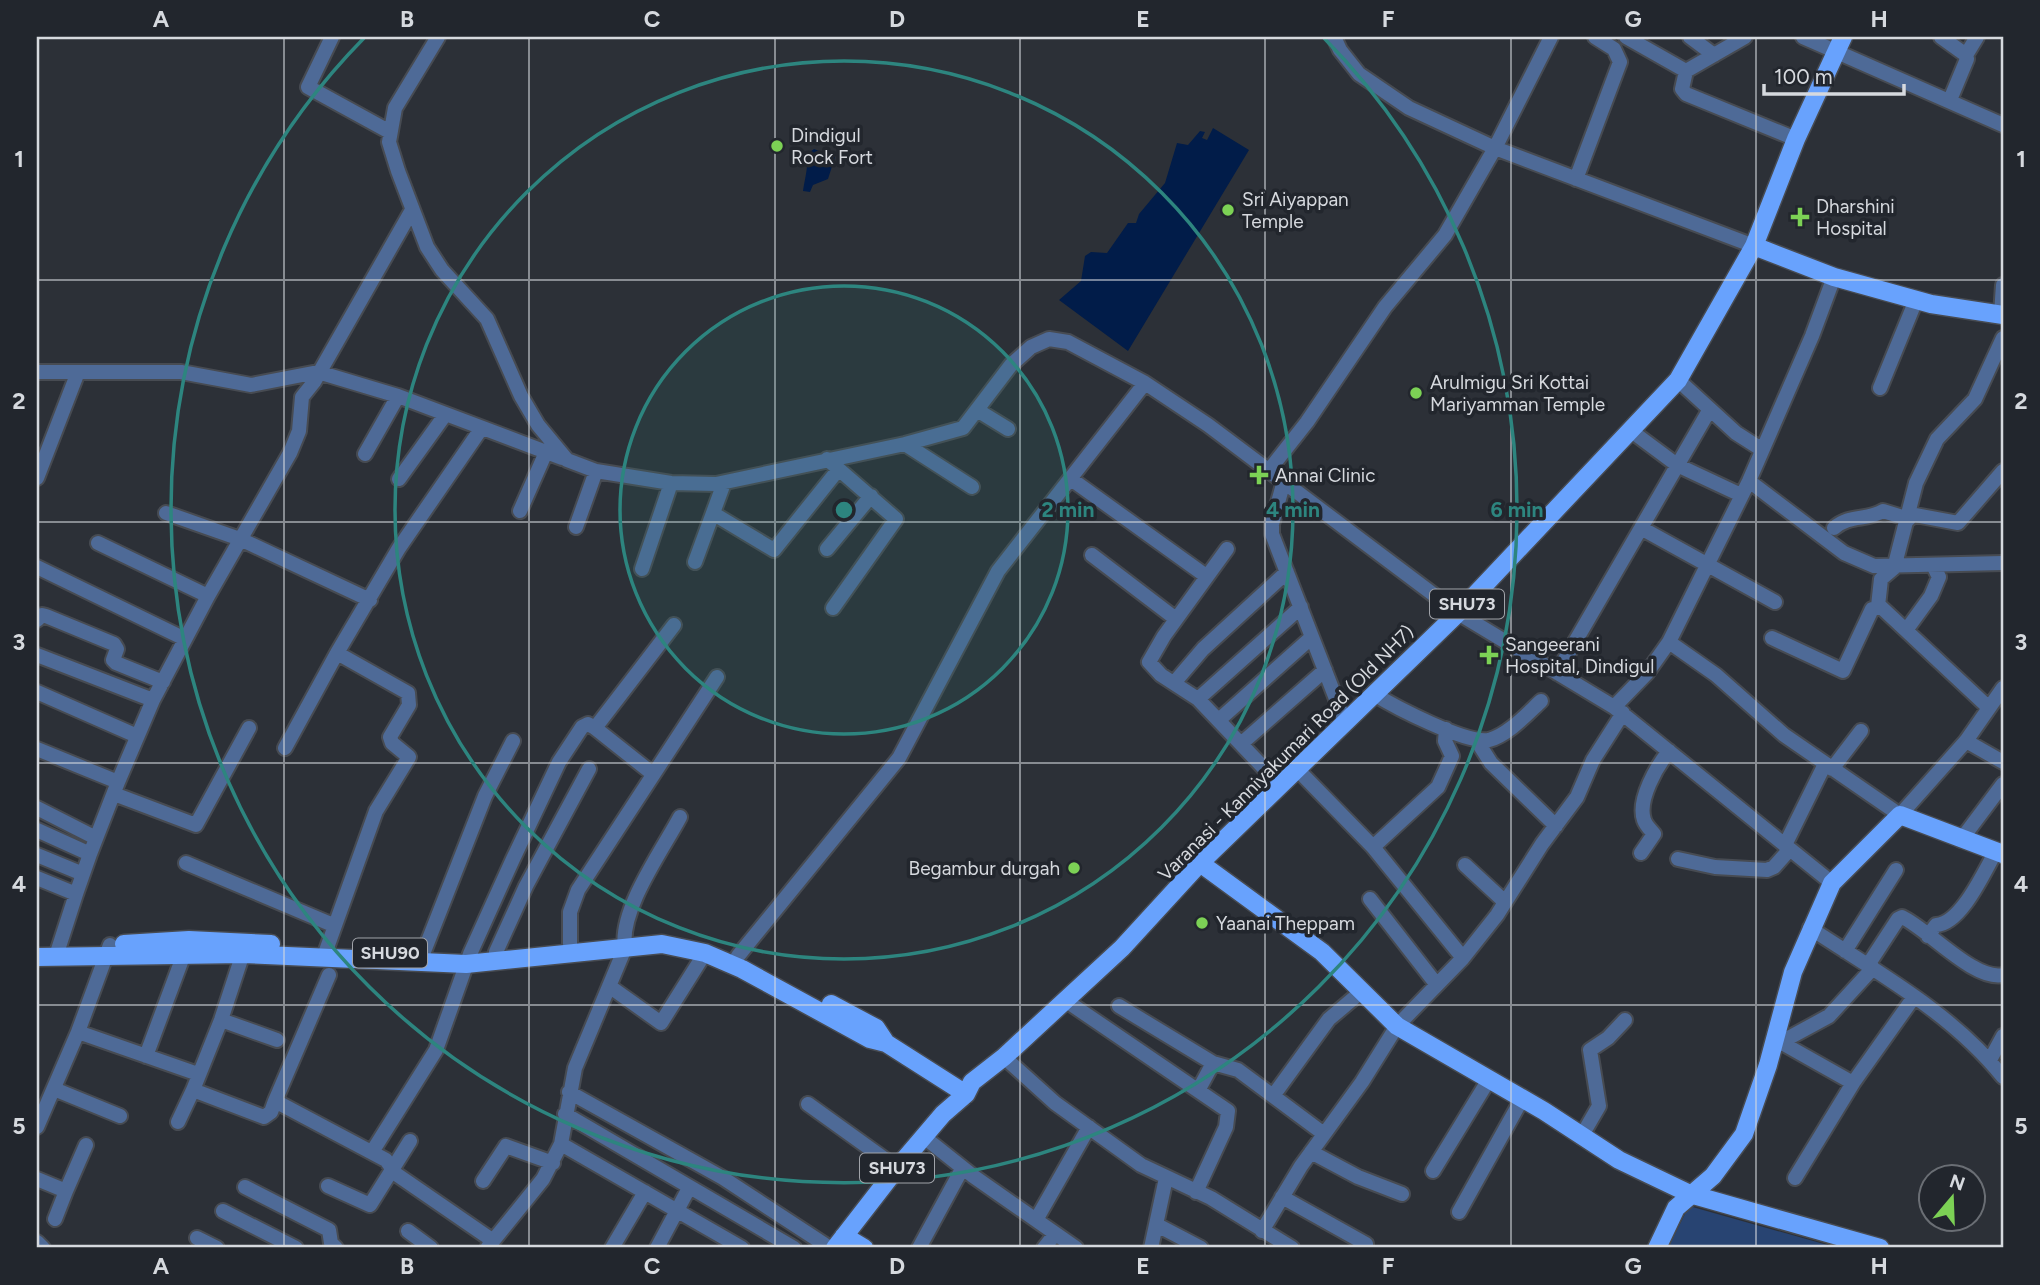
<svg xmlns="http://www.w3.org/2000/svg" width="2040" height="1285" font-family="Figtree,sans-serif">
	<rect width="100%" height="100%" fill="#2c3037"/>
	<path fill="#284472" d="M 1689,1206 L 1838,1248 L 1668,1248 Z"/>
	<path fill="#011c49" d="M 1213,128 L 1249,150 L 1128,351 L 1059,300 L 1081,281 L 1085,256 L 1091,252 L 1107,253 L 1128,223 L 1136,223 L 1139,214 L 1165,183 L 1177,143 L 1188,145 L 1200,131 L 1205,132 L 1202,138 L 1207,140 Z
		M 814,149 L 835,157 L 828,179 L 813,185 L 810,192 L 803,191 C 805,177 809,166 806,155 Z"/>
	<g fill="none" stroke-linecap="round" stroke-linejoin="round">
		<g stroke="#474b52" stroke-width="18">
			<path id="minor" d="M 332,37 L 308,87 L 390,132
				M 438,37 L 395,108 L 389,142 L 398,171 L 427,247 L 442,270 L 487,319 L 521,396 L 538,425 L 567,460 L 596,471 L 671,483 L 716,484 L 905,444 L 963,428 L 1011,365 L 1031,347 L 1049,339 L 1068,342 L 1145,383 L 1208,425 L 1458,613 L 1614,707 L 1832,883
				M 1334,37 L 1340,50 L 1359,74 L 1409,108 L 1495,148 L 1754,246
				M 1626,37 L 1686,71 L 1745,37
				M 1690,37 L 1714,55
				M 1803,37 L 2003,125
				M 1941,37 L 1966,55 L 1967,59 L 1950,100
				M 1966,55 L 1977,37
				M 1686,71 L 1682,89 L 1686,94 L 1796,139
				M 1576,179 L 1620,62 L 1614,49 L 1595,37
				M 2001,314 L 2003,285
				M 37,372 L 181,372 L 251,385 L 318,372 L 398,396 L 562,458
				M 1678,380 L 1736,433 L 1761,449
				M 1880,388 L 1916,300
				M 977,410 L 1008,429
				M 1630,430 L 1677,465 L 1741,495
				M 905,444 L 972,487
				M 365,454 L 398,396
				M 827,459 L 896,519 L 833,608
				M 1270,469 L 1307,422 L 1385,307 L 1445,235 L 1495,148 L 1551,37
				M 37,478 L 78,372
				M 399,479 L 445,415
				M 1071,479 L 1206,576
				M 1284,481 L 1272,524 L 1272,534 L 1345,722
				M 1749,481 L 1844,553 L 1874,566 L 2003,563
				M 520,511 L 546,452
				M 166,513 L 240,539 L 370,600
				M 714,514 L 774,550 L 838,470
				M 1910,514 L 1958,523 L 2003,471
				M 576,527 L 596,471
				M 1641,528 L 1775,602
				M 1834,528 C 1850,514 1866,521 1883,511 L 1909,519
				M 98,543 L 208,596
				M 827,549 L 871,496
				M 1227,549 L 1164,636 L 1149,662 L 1161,675 L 1198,699 L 1280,785
				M 1092,555 L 1176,619
				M 695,562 L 724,483
				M 37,567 L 185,639
				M 642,569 L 671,483
				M 1878,606 L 1881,579 L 1894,568 L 1916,483 L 1937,439 L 1975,399 L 2003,338
				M 37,620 L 42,615 L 46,616 L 114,644 L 117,649 L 113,660 L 116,663 L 163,682
				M 1907,629 L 1931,596 L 1939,577 L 1933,565
				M 1772,638 L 1843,671 L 1872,609 L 1881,607 L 1989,708
				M 1669,642 L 1716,675 L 1784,735 L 1900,815 L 1966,741 L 2003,688
				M 37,655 L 153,700
				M 1557,673 L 1710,409
				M 1174,683 L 1203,649 L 1287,572
				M 37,692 L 137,736
				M 1374,694 C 1395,707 1466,744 1489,740 C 1508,735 1527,714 1541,701
				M 1198,699 L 1301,607
				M 1614,707 L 1647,673 L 1669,642 L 1749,481 L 1812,336 L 1834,277
				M 1220,719 L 1312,637
				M 595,728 L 674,625
				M 1477,741 L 1491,763 L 1556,826
				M 1966,741 L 2003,762
				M 1242,743 L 1325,670
				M 285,748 L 337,653 L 399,548 L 481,429
				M 37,749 L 118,782 L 90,854 L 37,830
				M 1297,769 L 1373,847 L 1463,958
				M 1832,769 L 1861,731
				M 118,782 L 153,700 L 208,596 L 290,453 L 299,431 L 302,397 L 314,382 L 412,210
				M 114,794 L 196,825 L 249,728
				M 37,808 L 96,838
				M 1961,840 L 2003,784
				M 1785,845 L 1825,764
				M 1373,847 L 1438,787 L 1452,756 L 1445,741 L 1446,729
				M 1641,853 L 1654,834 C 1651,830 1646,826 1644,820 C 1637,800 1657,766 1669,751
				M 37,855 L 83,874
				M 1678,859 L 1715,867 L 1767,870 L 1774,867 L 1790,849
				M 186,863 L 333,925
				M 1465,865 L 1505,902
				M 37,878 L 76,894 L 90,854
				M 1370,899 L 1437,985
				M 1810,928 C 1878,973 1952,1013 2003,1077
				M 1928,936 L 1936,925 C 1961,924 1984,872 1996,851
				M 246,944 L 221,1020 L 193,1090 L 264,1117 L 271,1112 L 275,1101 L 386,1160 L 396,1174 L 492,1240
				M 570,944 L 570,912 L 578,890 L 717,677
				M 1845,951 L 1896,870
				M 496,952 L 526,886 L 589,769
				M 423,954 L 485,796 L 513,741
				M 56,956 L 76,894
				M 738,956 L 899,758 L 998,571 L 1145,383
				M 323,959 L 376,811 L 409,757 L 392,743 L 390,737 L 409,705 L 408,693 L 337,653
				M 1868,965 L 1898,919 L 1902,917 C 1928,929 1974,981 2003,975
				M 609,986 L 661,1023 L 705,953
				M 1065,1000 L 1228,1111 L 1226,1127 L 1196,1192
				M 1119,1006 L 1213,1063 L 1238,1070 L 1324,1134
				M 221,1020 L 277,1040
				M 78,1032 L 110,945
				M 1782,1043 L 1853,1083
				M 1772,1047 L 1829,1016 L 1873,968
				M 146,1056 L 187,946
				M 1004,1057 L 1055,1103 L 1141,1165 L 1211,1198 L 1292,1248
				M 1990,1060 L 2003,1036
				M 54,1089 L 120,1116
				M 1199,1089 L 1213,1063
				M 569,1092 L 723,1178 L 830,1248
				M 1273,1096 L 1329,1019 L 1361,992
				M 275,1101 L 329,975
				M 808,1104 L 897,1168
				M 565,1114 L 794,1248
				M 178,1122 L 193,1090
				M 37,1127 L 78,1032 L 198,1074
				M 924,1137 L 973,1176 L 1076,1248
				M 1581,1137 L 1599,1106 L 1590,1050 L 1608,1038 L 1625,1020
				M 561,1144 L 742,1248
				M 372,1152 L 436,1050 L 470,954 L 513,859 L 559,762 L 582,727 L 588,724 L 595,728 L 653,774
				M 1311,1152 L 1358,1177 L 1402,1194
				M 1433,1171 L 1488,1081
				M 1795,1178 L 1853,1083 L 1914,997
				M 37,1179 L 66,1191 L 86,1145
				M 483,1181 L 506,1146 L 553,1163
				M 328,1186 L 370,1205 L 410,1141
				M 245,1187 L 329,1230 L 331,1243 L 336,1248
				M 1282,1197 L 1366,1244
				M 223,1211 L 296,1248
				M 1459,1212 L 1522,1099
				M 55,1219 L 66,1191
				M 1036,1220 L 1089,1127
				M 1157,1225 L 1201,1248
				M 408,1231 L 431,1248
				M 1262,1231 L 1301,1166 L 1362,1082 L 1397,1026 L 1463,958 L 1497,915 L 1542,844 L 1577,797 L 1593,760 L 1623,713
				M 197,1238 L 217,1248
				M 37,1242 L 43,1248
				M 488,1247 L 543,1179 L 561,1144 L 575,1068 L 625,948 C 619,910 662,851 680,817
				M 612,1248 L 645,1192
				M 657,1248 L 689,1188
				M 919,1248 L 962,1169
				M 1044,1248 L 1055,1234
				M 1151,1248 L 1166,1178"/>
		</g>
		<g stroke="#474b52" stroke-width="21">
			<path id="major" d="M 1754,246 L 1834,277 L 1931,304 L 2003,315
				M 1200,863 L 1322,952 L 1397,1026 L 1544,1111 L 1619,1160 L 1690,1194 L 1880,1248
				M 124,944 L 189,940 L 271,944
				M 37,957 L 243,954 L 466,964 L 662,944 L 705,953 L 742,969 L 870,1039 L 886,1043 L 966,1094
				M 831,1004 L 876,1028 L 886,1043
				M 844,1236 L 864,1248
				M 835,1248 L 897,1168 L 943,1114 L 966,1094 L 972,1082 L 1004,1057 L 1122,948 L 1200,863 L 1458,613 L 1678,380 L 1754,246 L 1796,139 L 1843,37
				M 1657,1248 L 1676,1208 L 1713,1176 L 1744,1134 L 1768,1065 L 1793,972 L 1832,883 L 1900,815 L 2003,854"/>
		</g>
		<use href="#minor" stroke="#4e6a97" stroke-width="14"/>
		<use href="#major" stroke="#68a2fd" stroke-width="18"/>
	</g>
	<path fill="none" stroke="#d6d9de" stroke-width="2" stroke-opacity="0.55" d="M 284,37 L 284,1248M 529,37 L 529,1248M 775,37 L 775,1248M 1020,37 L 1020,1248M 1265,37 L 1265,1248M 1511,37 L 1511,1248M 1756,37 L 1756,1248M 37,280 L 2003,280M 37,522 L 2003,522M 37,763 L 2003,763M 37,1005 L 2003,1005"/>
	<circle cx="844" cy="510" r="224" fill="#2d857f" fill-opacity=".12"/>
	<g fill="none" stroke="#2d857f" stroke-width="3.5">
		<circle cx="844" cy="510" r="224"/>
		<circle cx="844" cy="510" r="449"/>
		<path d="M1324 38A673 673 0 1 1 364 38"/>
	</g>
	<g fill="#7cd155" stroke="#22262d" stroke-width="2.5">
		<circle cx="777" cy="146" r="7"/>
		<circle cx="1228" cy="210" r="7"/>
		<path d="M1796.5 206.5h7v7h7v7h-7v7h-7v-7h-7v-7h7z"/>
		<circle cx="1416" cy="393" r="7"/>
		<path d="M1255.5 464.5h7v7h7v7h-7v7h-7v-7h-7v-7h7z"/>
		<path d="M1485.5 644.5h7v7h7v7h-7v7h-7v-7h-7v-7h7z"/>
		<circle cx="1074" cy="868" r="7"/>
		<circle cx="1202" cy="923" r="7"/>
	</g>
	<g text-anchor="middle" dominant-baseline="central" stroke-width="7" stroke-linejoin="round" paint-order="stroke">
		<g fill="#22262d" stroke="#a0a3a9" stroke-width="2">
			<rect x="1430" y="589.5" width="74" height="29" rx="5"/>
			<rect x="353" y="938.5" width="74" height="29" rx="5"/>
			<rect x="860" y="1153.5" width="74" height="29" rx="5"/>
		</g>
		<g font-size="18" font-weight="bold" fill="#d6d9de">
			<text x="1467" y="604">SHU73</text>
			<text x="390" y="953">SHU90</text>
			<text x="897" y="1168">SHU73</text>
		</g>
		<g font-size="19" fill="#d6d9de" stroke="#22262d" text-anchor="start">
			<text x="791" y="135">Dindigul<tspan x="791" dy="22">Rock Fort</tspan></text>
			<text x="1242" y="199">Sri Aiyappan<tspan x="1242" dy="22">Temple</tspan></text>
			<text x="1816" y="206">Dharshini<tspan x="1816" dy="22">Hospital</tspan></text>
			<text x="1430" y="382">Arulmigu Sri Kottai<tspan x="1430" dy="22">Mariyamman Temple</tspan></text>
			<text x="1275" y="475">Annai Clinic</text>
			<text x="1505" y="644">Sangeerani<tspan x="1505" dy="22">Hospital, Dindigul</tspan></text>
			<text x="1060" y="868" text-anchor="end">Begambur durgah</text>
			<text x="1216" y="923">Yaanai Theppam</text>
		</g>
		<g font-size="19" fill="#d6d9de" stroke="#22262d">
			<text transform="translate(1286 753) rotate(-45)">Varanasi - Kanniyakumari Road (Old NH7)</text>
		</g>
	</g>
	<circle cx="844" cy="510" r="10" fill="#2d857f" stroke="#22262d" stroke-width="3.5"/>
	<g font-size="21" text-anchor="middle" font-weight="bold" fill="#2d857f" stroke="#22262d" stroke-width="7" stroke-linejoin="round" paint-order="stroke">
		<text x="1068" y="517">2 min</text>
		<text x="1293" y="517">4 min</text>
		<text x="1517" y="517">6 min</text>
	</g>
	<rect width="2040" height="1285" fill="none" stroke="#22262d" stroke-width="77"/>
	<g transform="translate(1952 1198) rotate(19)"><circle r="33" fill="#22262d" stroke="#6a6e74" stroke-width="2"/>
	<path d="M0-5L12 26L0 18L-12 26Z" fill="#7cd155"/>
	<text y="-10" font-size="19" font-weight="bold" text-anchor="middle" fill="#d6d9de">N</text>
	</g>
	<path d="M1764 84v10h140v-10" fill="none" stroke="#d6d9de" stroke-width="3.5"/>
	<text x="1774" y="84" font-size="21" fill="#d6d9de" stroke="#22262d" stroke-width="5" paint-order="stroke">100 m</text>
	<rect x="38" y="38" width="1964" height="1208" fill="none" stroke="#d6d9de" stroke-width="2.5"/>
	<g font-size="23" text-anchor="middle" font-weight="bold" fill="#d6d9de">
		<text x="161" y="27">A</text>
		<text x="407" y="27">B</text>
		<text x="652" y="27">C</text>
		<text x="897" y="27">D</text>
		<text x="1143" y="27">E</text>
		<text x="1388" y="27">F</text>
		<text x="1633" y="27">G</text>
		<text x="1879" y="27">H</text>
		<text x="19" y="167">1</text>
		<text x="2021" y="167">1</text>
		<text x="19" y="409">2</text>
		<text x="2021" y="409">2</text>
		<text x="19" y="650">3</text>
		<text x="2021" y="650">3</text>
		<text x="19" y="892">4</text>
		<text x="2021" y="892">4</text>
		<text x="19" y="1134">5</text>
		<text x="2021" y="1134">5</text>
		<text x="161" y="1274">A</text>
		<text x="407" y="1274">B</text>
		<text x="652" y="1274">C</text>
		<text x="897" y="1274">D</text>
		<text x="1143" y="1274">E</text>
		<text x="1388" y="1274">F</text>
		<text x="1633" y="1274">G</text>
		<text x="1879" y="1274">H</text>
	</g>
</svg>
